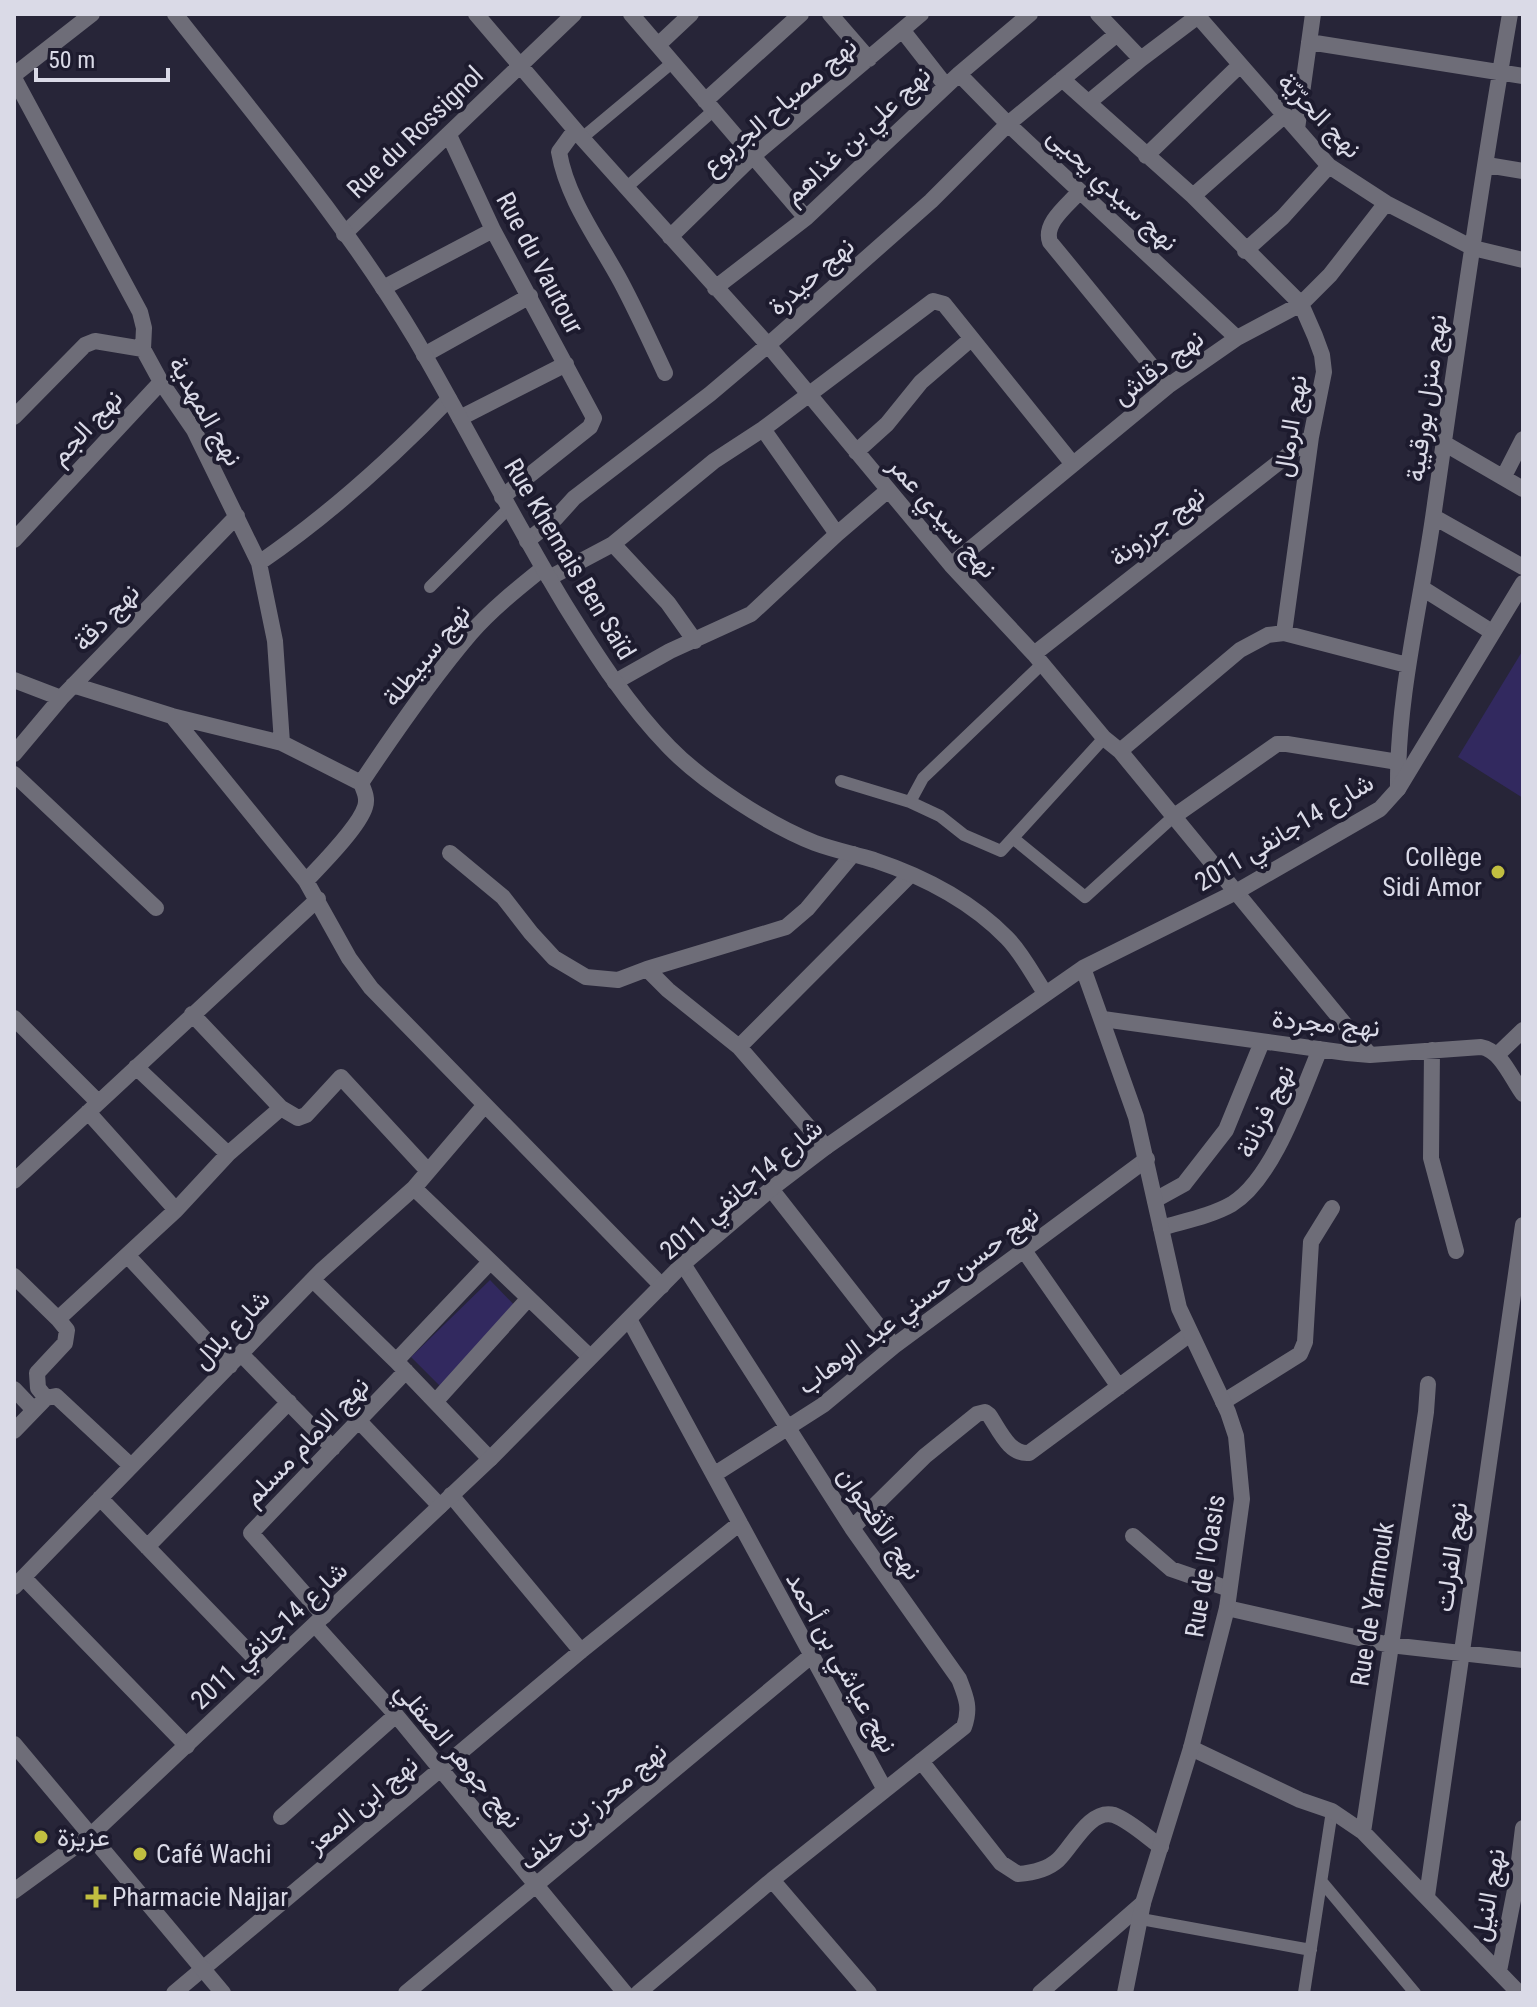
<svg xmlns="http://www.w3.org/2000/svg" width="1537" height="2007" font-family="'Roboto Condensed',Vazirmatn,sans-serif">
	<rect width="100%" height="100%" fill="#272538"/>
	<path fill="#32295f" d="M 1523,650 L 1523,798 L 1458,757 Z
		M 490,1280 L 521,1312 L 442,1388 L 411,1357 Z"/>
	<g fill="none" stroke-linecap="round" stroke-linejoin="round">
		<path stroke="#6e6d78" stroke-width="12" d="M 582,138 L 673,62
			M 627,187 L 714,110
			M 430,587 L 509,508
			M 841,781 L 910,802 L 940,816 L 964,835 L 1001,851 L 1104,738
			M 910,802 L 923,778 L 1042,664
			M 1014,839 L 1085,897 L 1173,817
			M 1322,1882 L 1415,1993
			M 1141,1919 L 1311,1950
			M 1304,1993 L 1332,1811"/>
		<path stroke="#6e6d78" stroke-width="16" d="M 476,14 L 582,138 L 768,345 L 951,565 L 1034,654 L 1104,738 L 1120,751 L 1370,1055
			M 631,14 L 806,218
			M 830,14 L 869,59
			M 1098,14 L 1141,59
			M 1196,14 L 1329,166 L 1386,203 L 1473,248 L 1523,260
			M 903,31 L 946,86
			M 1309,42 L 1523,76
			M 658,45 L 691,14
			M 959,74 L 1008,124 L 1237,338
			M 14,78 L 140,312 L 144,328 L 143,349 L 161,382 L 194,430 L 259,563 L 275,641 L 282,743
			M 1062,79 L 1193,196 L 1301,304 L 1315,336 L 1322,355 L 1324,372 L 1311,437 L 1284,633
			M 705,101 L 801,14
			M 1089,102 L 1141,59 L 1198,16
			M 1297,129 L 1313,14
			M 575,130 L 559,152 C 567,199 599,241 621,282 C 637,312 651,343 665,373
			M 449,135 L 493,230 L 594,418 L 590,427 L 502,497
			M 1146,156 L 1240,65
			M 1487,165 L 1523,171
			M 1080,191 C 1068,205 1043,223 1050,242 L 1168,386
			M 1193,196 L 1285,115
			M 344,234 L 574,14
			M 670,237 L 753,156 L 921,14
			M 1245,251 L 1283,217 L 1329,166
			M 383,288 L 493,230
			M 715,288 L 806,218 L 959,74 L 1030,14
			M 424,355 L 530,296
			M 14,417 L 85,345 L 95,341 L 143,349
			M 460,418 L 566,364
			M 763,429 L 837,534
			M 1442,442 L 1523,489
			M 856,452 L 887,424 L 921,382 L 971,339
			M 1504,476 L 1523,439
			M 1434,517 L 1523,567
			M 14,540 L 161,382
			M 527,541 L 556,518 L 574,498 L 710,394 L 768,345 L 931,201 L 1008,124 L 1117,34
			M 613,544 L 668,603 L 695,641
			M 259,563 C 329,515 390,460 449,399
			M 951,565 L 1168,386 L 1237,338 L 1301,304 L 1330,275 L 1386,203
			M 549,578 L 613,544 L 714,461 L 763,429 L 933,301 L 944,304 L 1072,463
			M 1422,588 L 1492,632
			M 1034,654 L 1311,437
			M 14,680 L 61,698
			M 615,682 L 670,651 L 751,614 L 837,534 L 887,491
			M 73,685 L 172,716 L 282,743 L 361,783 C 364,791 368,798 365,807 C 359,827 321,865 306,881 L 349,958 L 371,988 L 662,1286
			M 172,716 L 306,881
			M 1120,751 L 1240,650 L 1268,635 L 1284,633 L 1407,665
			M 14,754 L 61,698 L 237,516
			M 14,774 L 156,908
			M 361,783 C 395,732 430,681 470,634 C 491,610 517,589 542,569
			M 1398,789 C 1397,697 1420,608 1433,518 C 1457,350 1481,181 1510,14
			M 1173,817 L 1277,744 L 1287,744 L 1398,762
			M 450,853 L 503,897 L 531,933 L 554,958 L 586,977 L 618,980 L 647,969 L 786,927 L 807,909 L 853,854
			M 647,969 L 668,990 L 739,1047 L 826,1147
			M 14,1018 L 98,1102
			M 1103,1019 L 1347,1053 L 1370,1055 L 1481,1047 C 1502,1051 1511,1078 1523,1094
			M 739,1047 L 910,875
			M 1432,1050 L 1431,1158 L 1456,1251
			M 1497,1055 L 1523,1030
			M 136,1067 L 228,1154
			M 281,1108 L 298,1118 L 306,1115 L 341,1077 L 428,1171
			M 88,1112 L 176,1210 L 228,1154 L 281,1108 L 192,1014
			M 14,1181 L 318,899
			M 414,1188 L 590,1357
			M 771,1189 L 894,1346
			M 1155,1200 L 1184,1184 L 1226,1130 L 1262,1042
			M 1161,1228 C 1184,1221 1211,1216 1232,1204 C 1274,1178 1301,1094 1320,1049
			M 1023,1249 L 1119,1387
			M 127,1255 L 230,1366
			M 683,1264 L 852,1528 L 959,1679 C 966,1697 971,1708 964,1727 L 885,1790
			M 14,1276 L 58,1319 L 67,1330 L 65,1343 L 37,1373 L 38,1388 L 46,1398
			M 313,1280 L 396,1361 L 490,1459
			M 58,1319 L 176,1210
			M 629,1319 L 885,1790 L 772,1880 L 638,1993
			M 241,1354 L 333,1448
			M 396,1361 L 489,1263
			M 14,1389 L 34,1410
			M 436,1401 L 528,1299
			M 1223,1402 L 1300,1354 L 1305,1342 L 1311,1242 L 1332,1208
			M 359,1421 L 440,1506
			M 14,1431 L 46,1398 L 56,1396 L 130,1465
			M 715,1474 L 823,1405 L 894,1346 L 1147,1159
			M 451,1495 L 581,1651
			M 100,1498 L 266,1670
			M 852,1528 L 925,1456 L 977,1414 L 985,1412 L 989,1415 C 999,1429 1009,1455 1029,1453 L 1190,1334
			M 1133,1536 L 1171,1569 L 1229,1589
			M 147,1547 L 289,1402
			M 24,1578 L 187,1746
			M 14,1587 L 321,1271 L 414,1188 L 484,1106
			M 1227,1608 L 1390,1645 L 1523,1660
			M 324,1616 L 251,1533 L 406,1371
			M 315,1625 L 396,1715 L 625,1993
			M 1191,1748 L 1300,1800 L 1332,1811 L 1363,1832 L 1519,1993
			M 921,1761 L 1001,1863 L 1018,1874 C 1032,1873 1047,1870 1058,1860 C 1072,1847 1090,1808 1114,1815 C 1130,1821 1147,1837 1161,1847
			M 281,1817 L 396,1715
			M 1363,1832 L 1426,1412 L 1428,1384
			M 772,1880 L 869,1993
			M 1427,1896 L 1523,1225
			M 1499,1971 L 1516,1885 L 1523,1828
			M 174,1993 L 581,1651 L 740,1523
			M 406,1993 L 811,1656
			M 1040,1993 L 1143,1903"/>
		<path stroke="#6e6d78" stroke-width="16" d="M 175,14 C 258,120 347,224 416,340 C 467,428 513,519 565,605 C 596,655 628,705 669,747 C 703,782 769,825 815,843 C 834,850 854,854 874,860 C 922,876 971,901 1007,938 C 1022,953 1033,975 1045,993
			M 14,75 L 92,14
			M 1083,968 L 1136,1117 L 1179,1308 L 1228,1412 L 1236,1436 L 1242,1499 L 1227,1608 L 1191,1748 L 1143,1903 L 1125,1993
			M 14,1744 L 223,1993
			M 14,1891 L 91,1835 L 490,1459 L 683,1264 L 771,1189 L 826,1147 L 1083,968 L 1236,892 L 1380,809 L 1398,789 L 1523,583"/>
	</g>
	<g fill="#c1be40" stroke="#1d1b2e" stroke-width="3">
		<circle cx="1498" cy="872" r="8"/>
		<circle cx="41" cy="1837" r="8"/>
		<circle cx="140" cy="1854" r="8"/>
		<path d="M92 1885h8v8h8v8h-8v8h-8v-8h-8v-8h8z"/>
	</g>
	<g text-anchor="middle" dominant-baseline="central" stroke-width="8" stroke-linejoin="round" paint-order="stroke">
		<g font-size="26" fill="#dadae7" stroke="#1d1b2e">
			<text transform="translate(779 106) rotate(-41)">نهج مصباح الجربوع</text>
			<text transform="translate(1320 115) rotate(46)">نهج الحرّيّة</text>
			<text transform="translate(415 132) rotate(-44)">Rue du Rossignol</text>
			<text transform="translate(857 135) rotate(-43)">نهج علي بن غذاهم</text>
			<text transform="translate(1113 189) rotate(43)">نهج سيدي يحيى</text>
			<text transform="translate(540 263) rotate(62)">Rue du Vautour</text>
			<text transform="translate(811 276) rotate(-41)">نهج حيدرة</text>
			<text transform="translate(1158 367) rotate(-37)">نهج دقاش</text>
			<text transform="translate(1426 398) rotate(-82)">نهج منزل بورقيبة</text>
			<text transform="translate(206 411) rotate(60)">نهج المهدية</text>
			<text transform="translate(1290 426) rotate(-81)">نهج الرمال</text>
			<text transform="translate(86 427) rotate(-47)">نهج الجم</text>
			<text transform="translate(943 517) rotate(49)">نهج سيدي عمر</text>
			<text transform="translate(1157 526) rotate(-38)">نهج جرزونة</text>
			<text transform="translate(570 559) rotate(59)">Rue Khemais Ben Saïd</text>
			<text transform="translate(106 617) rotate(-46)">نهج دقة</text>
			<text transform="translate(426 655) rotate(-51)">نهج سبيطلة</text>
			<text transform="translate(1284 832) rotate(-31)">شارع 14جانفي 2011</text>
			<text transform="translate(1326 1023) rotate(5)">نهج مجردة</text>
			<text transform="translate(1265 1111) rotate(-64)">نهج فرنانة</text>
			<text transform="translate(741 1189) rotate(-40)">شارع 14جانفي 2011</text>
			<text transform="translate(918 1300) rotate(-37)">نهج حسن حسني عبد الوهاب</text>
			<text transform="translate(231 1329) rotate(-46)">شارع بلال</text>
			<text transform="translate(306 1441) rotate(-46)">نهج الامام مسلم</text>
			<text transform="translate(880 1523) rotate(56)">نهج الأقحوان</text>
			<text transform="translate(1451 1557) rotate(-82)">نهج الفرلت</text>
			<text transform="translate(1205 1566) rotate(-81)">Rue de l'Oasis</text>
			<text transform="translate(1372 1604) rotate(-81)">Rue de Yarmouk</text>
			<text transform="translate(269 1635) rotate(-43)">شارع 14جانفي 2011</text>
			<text transform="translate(842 1662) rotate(61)">نهج عياشي بن أحمد</text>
			<text transform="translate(459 1755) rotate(50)">نهج جوهر الصقلي</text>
			<text transform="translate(362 1804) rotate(-40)">نهج ابن المعز</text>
			<text transform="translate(593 1806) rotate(-40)">نهج محرز بن خلف</text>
			<text transform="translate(1488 1895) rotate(-80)">نهج النيل</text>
		</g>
		<g font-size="26" fill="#dadae7" stroke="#1d1b2e" text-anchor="start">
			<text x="1482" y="857" text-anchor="end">Collège<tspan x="1482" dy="30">Sidi Amor</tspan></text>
			<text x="57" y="1837">عزيزة</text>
			<text x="156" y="1854">Café Wachi</text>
			<text x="112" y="1897">Pharmacie Najjar</text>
		</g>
	</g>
	<rect width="1537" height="2007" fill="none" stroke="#dadae7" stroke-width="32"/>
	<path d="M36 68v12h132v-12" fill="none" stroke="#dadae7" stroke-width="4"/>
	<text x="48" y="68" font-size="24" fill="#dadae7" stroke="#1d1b2e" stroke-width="6" paint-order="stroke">50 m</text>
</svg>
